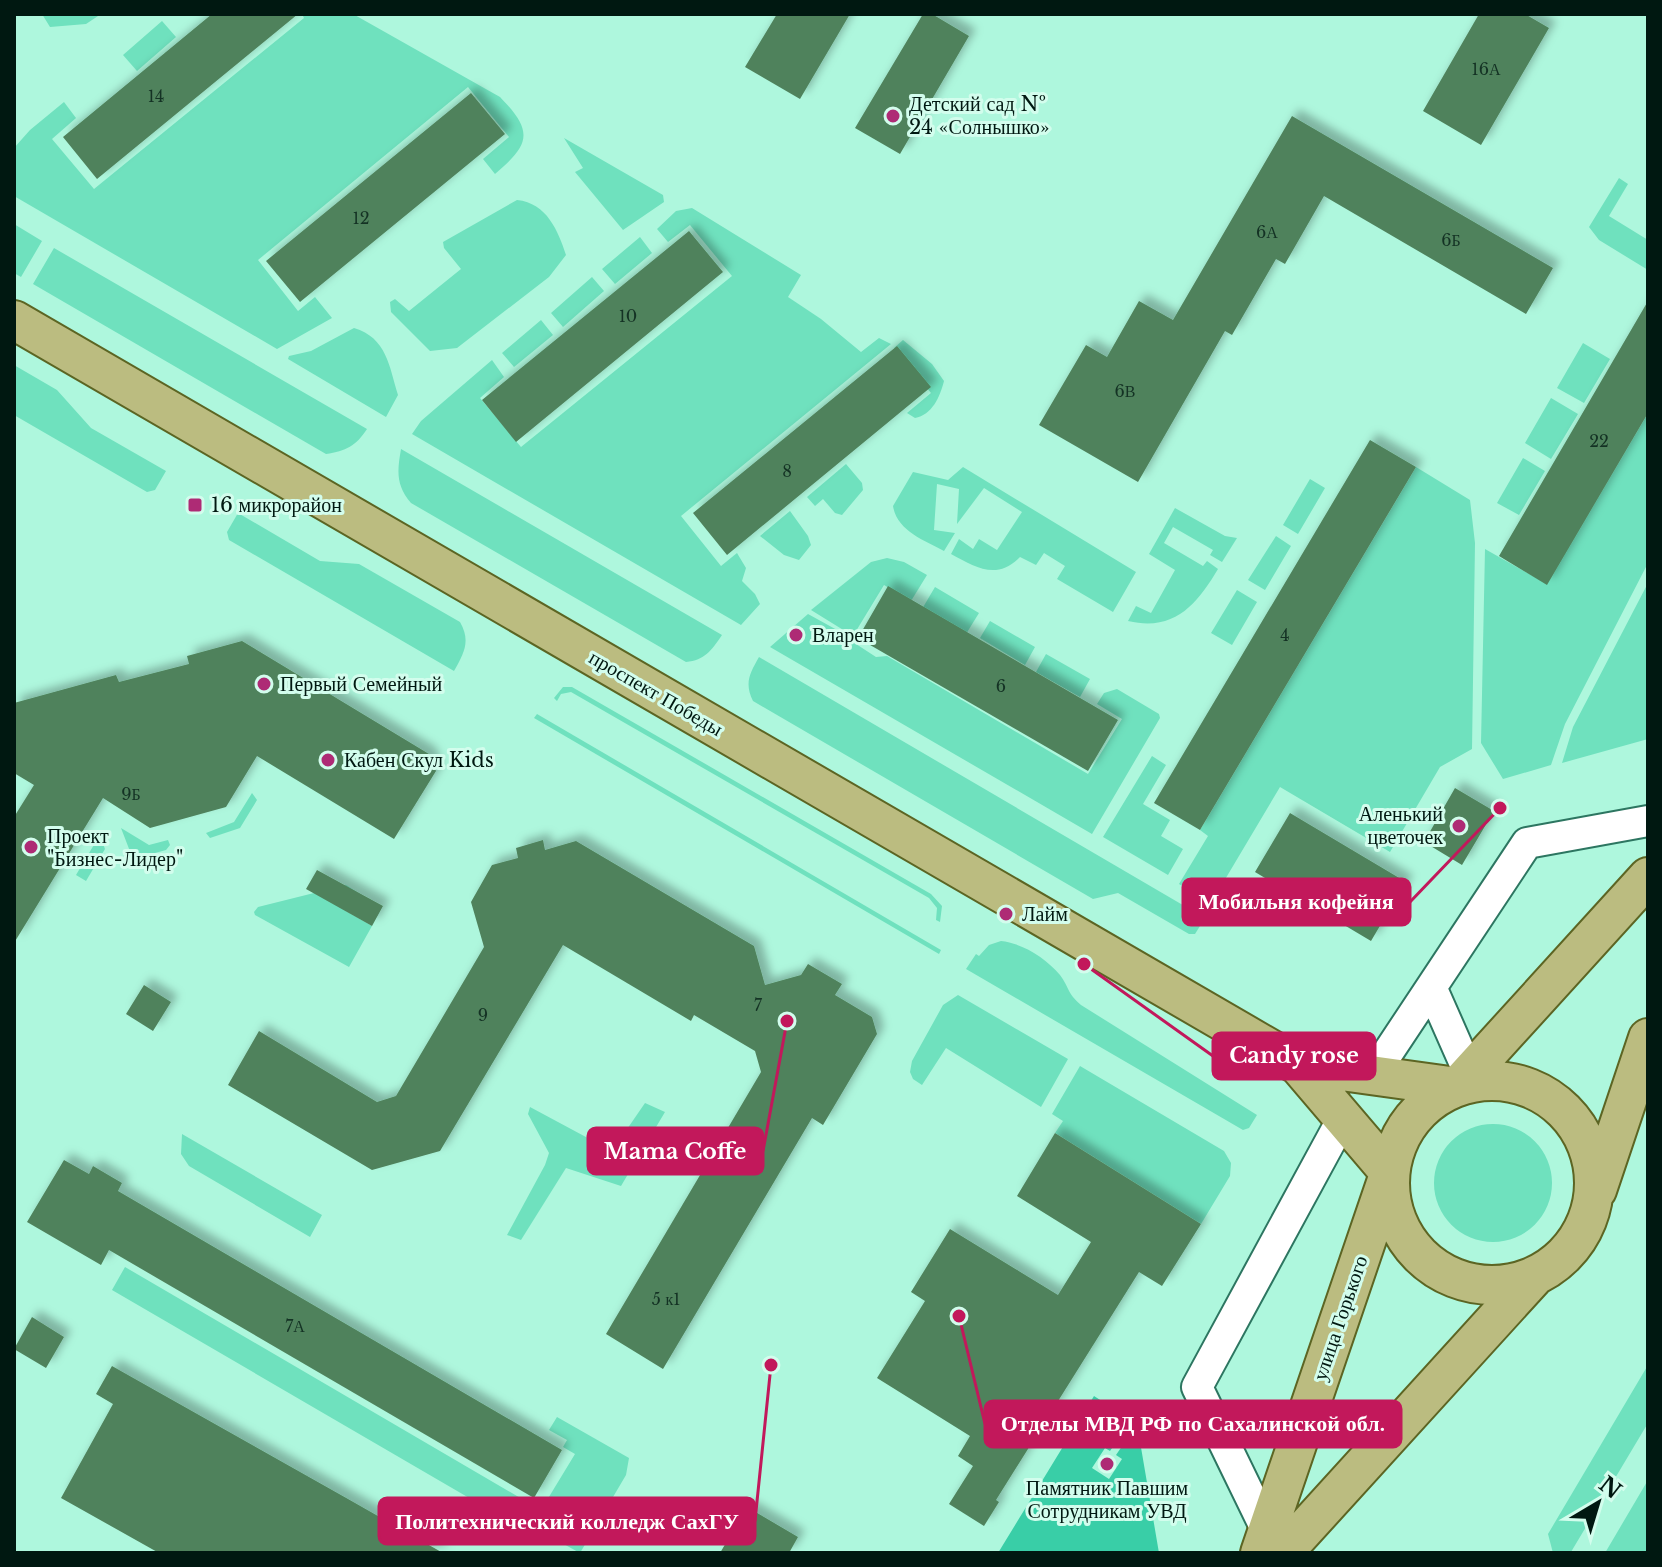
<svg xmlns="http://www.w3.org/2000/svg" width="1662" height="1567" font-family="'Libre Baskerville',serif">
	<defs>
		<filter id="shadow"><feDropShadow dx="7" dy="-7" stdDeviation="4" flood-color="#0004"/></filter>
	</defs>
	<rect width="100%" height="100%" fill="#aef7dd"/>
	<path fill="#6fe1be" d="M 42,14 L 101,14 L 86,24 L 50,27 Z
		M 302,14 L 353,14 L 500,97 C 534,132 530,144 495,174 L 483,159 L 509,137 L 468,87 L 258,260 L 298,311 L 315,297 L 332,318 L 277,349 L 14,196 L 14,148 L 30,130 L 64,102 L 76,118 L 52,139 L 94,189 L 304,18 Z
		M 162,21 L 176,37 L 137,71 L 123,55 Z
		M 564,138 L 663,195 L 664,202 L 623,230 L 575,172 L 583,168 Z
		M 1619,178 L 1628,184 L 1609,216 L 1648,240 L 1648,270 L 1599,240 L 1589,227 Z
		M 517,200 C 547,203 558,231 566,255 L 549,277 L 457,348 L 430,351 L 391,312 L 390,302 L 395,299 L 409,311 L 461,269 L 444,248 L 443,242 Z
		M 692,208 L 801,275 L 788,297 L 821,319 L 861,352 L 879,338 L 891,344 L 681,516 L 721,566 L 737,553 L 746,568 L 742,581 L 755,594 L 760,604 L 741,625 L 412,434 L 421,421 L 492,360 L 504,377 L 480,398 L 521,447 L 732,276 L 690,225 L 668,242 L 657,229 L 676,211 Z
		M 14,224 L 42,241 L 21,277 L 14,273 Z
		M 640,237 L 652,253 L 615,284 L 602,269 Z
		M 54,248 L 367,429 C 356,446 346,451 326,454 L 33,284 Z
		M 592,277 L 604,291 L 563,327 L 551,313 Z
		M 541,320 L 553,335 L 514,367 L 502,353 Z
		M 354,328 C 387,338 389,366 398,395 L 386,417 L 288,359 L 289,356 L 311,351 Z
		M 903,340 L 932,364 L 944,381 C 940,397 932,415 915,418 L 907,413 L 931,393 L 894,348 Z
		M 1583,343 L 1610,359 L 1584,403 L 1557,388 Z
		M 14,365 L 57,390 L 91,428 L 166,471 L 155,490 L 147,492 L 14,415 Z
		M 1551,398 L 1578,414 L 1551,459 L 1525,443 Z
		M 1648,413 L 1648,563 L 1565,724 L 1551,765 L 1503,779 L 1481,743 L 1485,549 L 1547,584 Z
		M 401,449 L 722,635 C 711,651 705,660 686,662 L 411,503 C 396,485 397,472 401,449 Z
		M 1523,458 L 1545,471 L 1519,515 L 1497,503 Z
		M 846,464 L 862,483 L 863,490 L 842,515 L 835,513 L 823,499 L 815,506 L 807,497 Z
		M 963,467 L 1136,572 L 1113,612 L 1057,579 L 1065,566 L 1044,553 L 1036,565 L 1020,557 C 997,581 975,567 951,554 L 959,539 L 973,549 L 979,539 L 997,550 L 1022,512 L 984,488 L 957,524 L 959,489 L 937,484 L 934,530 L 955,533 L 944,551 C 924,540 897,531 893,506 L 913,472 L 948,480 Z
		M 1416,467 L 1470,500 L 1475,543 L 1472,749 L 1440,767 L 1390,852 L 1280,787 L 1211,903 L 1179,884 L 1208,836 L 1200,830 Z
		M 1310,479 L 1325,488 L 1298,534 L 1283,525 Z
		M 1175,508 L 1225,536 L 1237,538 L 1222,562 L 1210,555 L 1213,550 L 1173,527 L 1164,543 L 1203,566 L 1207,561 L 1218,569 C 1197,604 1175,632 1128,621 L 1136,606 L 1151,613 L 1175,570 L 1149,554 Z
		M 790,511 L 808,536 L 811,545 L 799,560 L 784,555 L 760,536 Z
		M 238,513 L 320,561 L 359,564 L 460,622 C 471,641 464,653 454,671 L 229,540 L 227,532 Z
		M 1276,536 L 1291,546 L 1265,590 L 1248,580 Z
		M 887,558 L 904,562 L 927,575 L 911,601 L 884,585 L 853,636 L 811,610 L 871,562 Z
		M 1648,583 L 1648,739 L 1562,763 L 1573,727 Z
		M 935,587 L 979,613 L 966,634 L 922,609 Z
		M 1237,590 L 1257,602 L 1232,645 L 1211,633 Z
		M 808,614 L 857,641 L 856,644 L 876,657 L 887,656 L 1088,774 L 1122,719 L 1097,704 L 1104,693 L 1117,689 L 1159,714 L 1160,718 L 1092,834 L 770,647 Z
		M 990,621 L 1035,647 L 1025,665 L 980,638 Z
		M 1046,654 L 1090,679 L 1080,697 L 1036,672 Z
		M 759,657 L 1205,918 L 1195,934 L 1189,934 L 1118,893 L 1093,899 L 753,701 C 744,683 750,673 759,657 Z
		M 563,687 L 572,687 L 931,894 L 942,906 L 940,922 L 936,920 L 937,908 L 929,898 L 571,692 L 561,694 L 557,701 L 554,698 Z
		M 537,714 L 941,950 L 939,954 L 534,718 Z
		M 1152,756 L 1166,765 L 1143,804 L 1170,820 L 1161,836 L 1183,849 L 1168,875 L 1103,837 Z
		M 252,793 L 257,800 L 240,828 L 210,838 L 206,833 L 234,822 Z
		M 121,828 L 149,845 L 168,840 L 170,845 L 166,850 L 137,858 L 131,854 Z
		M 95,831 L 99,833 L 105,849 L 86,881 L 76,875 L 95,843 L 91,837 Z
		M 346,885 L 357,892 L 346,911 L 372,926 L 349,967 L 255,915 L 254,912 L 258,907 Z
		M 1001,941 C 1022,943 1046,958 1060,975 C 1069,987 1067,993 1081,1005 L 1257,1115 L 1249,1128 L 1243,1130 L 966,969 L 976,954 L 979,956 L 989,945 Z
		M 958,995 L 1068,1059 L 1041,1107 L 946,1048 L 922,1085 L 913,1079 L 910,1072 L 912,1061 L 943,1005 Z
		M 1080,1066 L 1224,1151 L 1231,1163 L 1230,1176 L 1201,1224 L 1055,1133 L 1063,1121 L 1052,1114 Z
		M 645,1103 L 665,1112 L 621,1186 L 566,1168 L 521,1240 L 507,1235 L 545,1165 L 549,1153 L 528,1114 L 530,1107 L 612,1151 Z
		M1434 1183a59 59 0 1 1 118 0a59 59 0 1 1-118 0Z
		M 182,1134 L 322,1215 L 310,1237 L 189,1166 L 181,1154 Z
		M 125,1267 L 541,1510 L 575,1454 L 563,1447 L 567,1440 L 549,1430 L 557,1417 L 629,1458 L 626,1475 L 580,1553 L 549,1536 L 545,1542 L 112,1290 Z
		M 1648,1365 L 1648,1423 L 1571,1552 L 1553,1553 L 1548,1534 Z
		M 1648,1480 L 1648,1553 L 1605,1553 Z"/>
	<path fill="#39cea7" d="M 1094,1396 L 1131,1420 L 1110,1451 L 1105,1448 L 1092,1468 L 1109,1479 L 1122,1459 L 1116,1455 L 1137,1424 L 1159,1553 L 998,1553 Z"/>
	<path fill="#4f825c" filter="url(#shadow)" d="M 212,14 L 298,14 L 97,179 L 63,137 Z
		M 777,14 L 850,14 L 800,99 L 745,67 Z
		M 923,14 L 932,14 L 969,36 L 900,154 L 855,128 Z
		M 1479,14 L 1525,14 L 1549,28 L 1481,145 L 1423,111 Z
		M 471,93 L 505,134 L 300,302 L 266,261 Z
		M 1292,116 L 1553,268 L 1526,314 L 1324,196 L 1285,264 L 1276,259 L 1232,335 L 1225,331 L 1138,482 L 1039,425 L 1086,345 L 1107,357 L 1139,301 L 1173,320 Z
		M 689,231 L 723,272 L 516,442 L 482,400 Z
		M 1648,301 L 1648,413 L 1547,585 L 1499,556 Z
		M 897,346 L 931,387 L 727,555 L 693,513 Z
		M 1370,440 L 1416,467 L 1200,830 L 1154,803 Z
		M 888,586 L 1118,720 L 1088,771 L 858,638 Z
		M 242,641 L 429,754 L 436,771 L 394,839 L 257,756 L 226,807 L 150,828 L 103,798 L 14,943 L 14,817 L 34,785 L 14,773 L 14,703 L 116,675 L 119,682 L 189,664 L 187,656 Z
		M 1455,788 L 1494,811 L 1462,865 L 1424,842 Z
		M 1290,813 L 1406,882 L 1371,941 L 1255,872 Z
		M 543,840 L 545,850 L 576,841 L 754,946 L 765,985 L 801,975 L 808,964 L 842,984 L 835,995 L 872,1017 L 877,1034 L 823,1125 L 812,1118 L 663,1369 L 606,1334 L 761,1072 L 755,1051 L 694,1015 L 691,1021 L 563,945 L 440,1151 L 372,1170 L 228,1085 L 259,1031 L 377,1102 L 396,1096 L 484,947 L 471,902 L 492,865 L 518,858 L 516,848 Z
		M 317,870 L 383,906 L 372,926 L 306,889 Z
		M 144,985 L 171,1002 L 153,1031 L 126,1014 Z
		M 1055,1133 L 1201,1224 L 1162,1286 L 1139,1272 L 996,1500 L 999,1502 L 984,1526 L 949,1504 L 973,1466 L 958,1456 L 970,1436 L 877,1378 L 925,1301 L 911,1292 L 950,1229 L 1058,1295 L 1091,1242 L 1017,1196 Z
		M 64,1160 L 89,1174 L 93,1166 L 122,1183 L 118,1191 L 562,1450 L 534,1498 L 109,1250 L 101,1265 L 27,1222 Z
		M 32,1317 L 64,1337 L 46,1368 L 14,1349 Z
		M 112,1366 L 348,1499 L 443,1553 L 159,1553 L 61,1498 L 113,1404 L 96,1394 Z
		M 747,1507 L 798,1537 L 789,1553 L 720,1553 Z"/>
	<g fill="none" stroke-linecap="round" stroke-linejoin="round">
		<g stroke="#2d7661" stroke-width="34">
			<path id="minor" d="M 1432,989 L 1469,1073
				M 1373,1075 L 1527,843 L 1648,821
				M 1267,1531 L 1197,1387 L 1343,1118"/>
		</g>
		<g stroke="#5c6523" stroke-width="42">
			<path id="major" d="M 14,320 L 1298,1065 L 1390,1173
				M 1298,1065 L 1457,1087
				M1390 1183a102 102 0 1 1 204 0a102 102 0 1 1-204 0Z
				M 1457,1087 L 1648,877
				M 1597,1190 L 1648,1038
				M 1260,1553 L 1387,1180
				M 1283,1553 L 1535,1276"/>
		</g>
		<use href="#minor" stroke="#fff" stroke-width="30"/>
		<use href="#major" stroke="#bbbc80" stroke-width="38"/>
	</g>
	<g fill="#ae2b75" stroke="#d3fded" stroke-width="3">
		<circle cx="893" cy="116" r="8"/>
		<rect x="187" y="497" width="16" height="16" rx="4"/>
		<circle cx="796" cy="635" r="8"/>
		<circle cx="264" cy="684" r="8"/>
		<circle cx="328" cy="760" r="8"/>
		<circle cx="1459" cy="826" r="8"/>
		<circle cx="31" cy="847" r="8"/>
		<circle cx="1006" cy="914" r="8"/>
		<circle cx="1107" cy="1464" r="8"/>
	</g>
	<g text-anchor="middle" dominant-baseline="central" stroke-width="6" stroke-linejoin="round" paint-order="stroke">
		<g font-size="16" fill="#143224">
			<text x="1486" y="69">16А</text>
			<text x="156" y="96">14</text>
			<text x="361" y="218">12</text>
			<text x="1267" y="232">6А</text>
			<text x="1451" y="240">6Б</text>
			<text x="628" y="316">10</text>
			<text x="1125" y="391">6В</text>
			<text x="1599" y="441">22</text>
			<text x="787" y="471">8</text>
			<text x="1285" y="635">4</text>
			<text x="1001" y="686">6</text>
			<text x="131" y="794">9Б</text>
			<text x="758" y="1005">7</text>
			<text x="483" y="1015">9</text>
			<text x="666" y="1299">5 к1</text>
			<text x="295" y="1326">7А</text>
		</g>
		<g font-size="20" fill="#001811" stroke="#d3fded" text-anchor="start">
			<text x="909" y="104">Детский сад №<tspan x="909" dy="23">24 «Солнышко»</tspan></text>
			<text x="211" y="505">16 микрорайон</text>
			<text x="812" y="635">Вларен</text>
			<text x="280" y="684">Первый Семейный</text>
			<text x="344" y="760">Кабен Скул Kids</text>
			<text x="1443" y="814" text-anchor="end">Аленький<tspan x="1443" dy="23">цветочек</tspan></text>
			<text x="47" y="836">Проект<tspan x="47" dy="23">"Бизнес-Лидер"</tspan></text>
			<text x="1022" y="914">Лайм</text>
			<text x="1107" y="1488" text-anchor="middle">Памятник Павшим<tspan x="1107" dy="23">Сотрудникам УВД</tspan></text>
		</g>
		<g font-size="20" fill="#001811" stroke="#d3fded">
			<text transform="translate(656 693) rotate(30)">проспект Победы</text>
			<text transform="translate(1340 1318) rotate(-71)">улица Горького</text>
		</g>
	</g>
	<path fill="none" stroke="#c2185b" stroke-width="3" d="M1500 808L1410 902M1084 964L1213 1056M787 1021L763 1151M959 1316L985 1424M771 1365L755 1521"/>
	<g fill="#c2185b" stroke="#d3fded" stroke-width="3">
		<circle cx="1500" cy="808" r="8"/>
		<circle cx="1084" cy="964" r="8"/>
		<circle cx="787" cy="1021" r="8"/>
		<circle cx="959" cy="1316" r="8"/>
		<circle cx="771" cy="1365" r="8"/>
	</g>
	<g fill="#c2185b" stroke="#c2185b" stroke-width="3">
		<rect x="1183" y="879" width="227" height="46" rx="8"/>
		<rect x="1213" y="1033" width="162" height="46" rx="8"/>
		<rect x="588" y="1128" width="175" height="46" rx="8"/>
		<rect x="985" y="1401" width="416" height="46" rx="8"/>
		<rect x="379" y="1498" width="376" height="46" rx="8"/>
	</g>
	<g font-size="22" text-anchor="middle" font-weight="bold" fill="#fff">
		<text x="1296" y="909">Мобильня кофейня</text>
		<text x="1294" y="1063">Candy rose</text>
		<text x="675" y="1159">Mama Coffe</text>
		<text x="1193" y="1431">Отделы МВД РФ по Сахалинской обл.</text>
		<text x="567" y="1529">Политехнический колледж СахГУ</text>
	</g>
	<rect width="1662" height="1567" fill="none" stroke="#001811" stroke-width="32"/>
	<g transform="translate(1598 1503) rotate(38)" stroke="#d3fded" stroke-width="6" paint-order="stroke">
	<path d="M0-6L14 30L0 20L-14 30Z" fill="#001811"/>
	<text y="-12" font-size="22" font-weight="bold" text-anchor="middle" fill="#001811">N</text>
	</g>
</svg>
